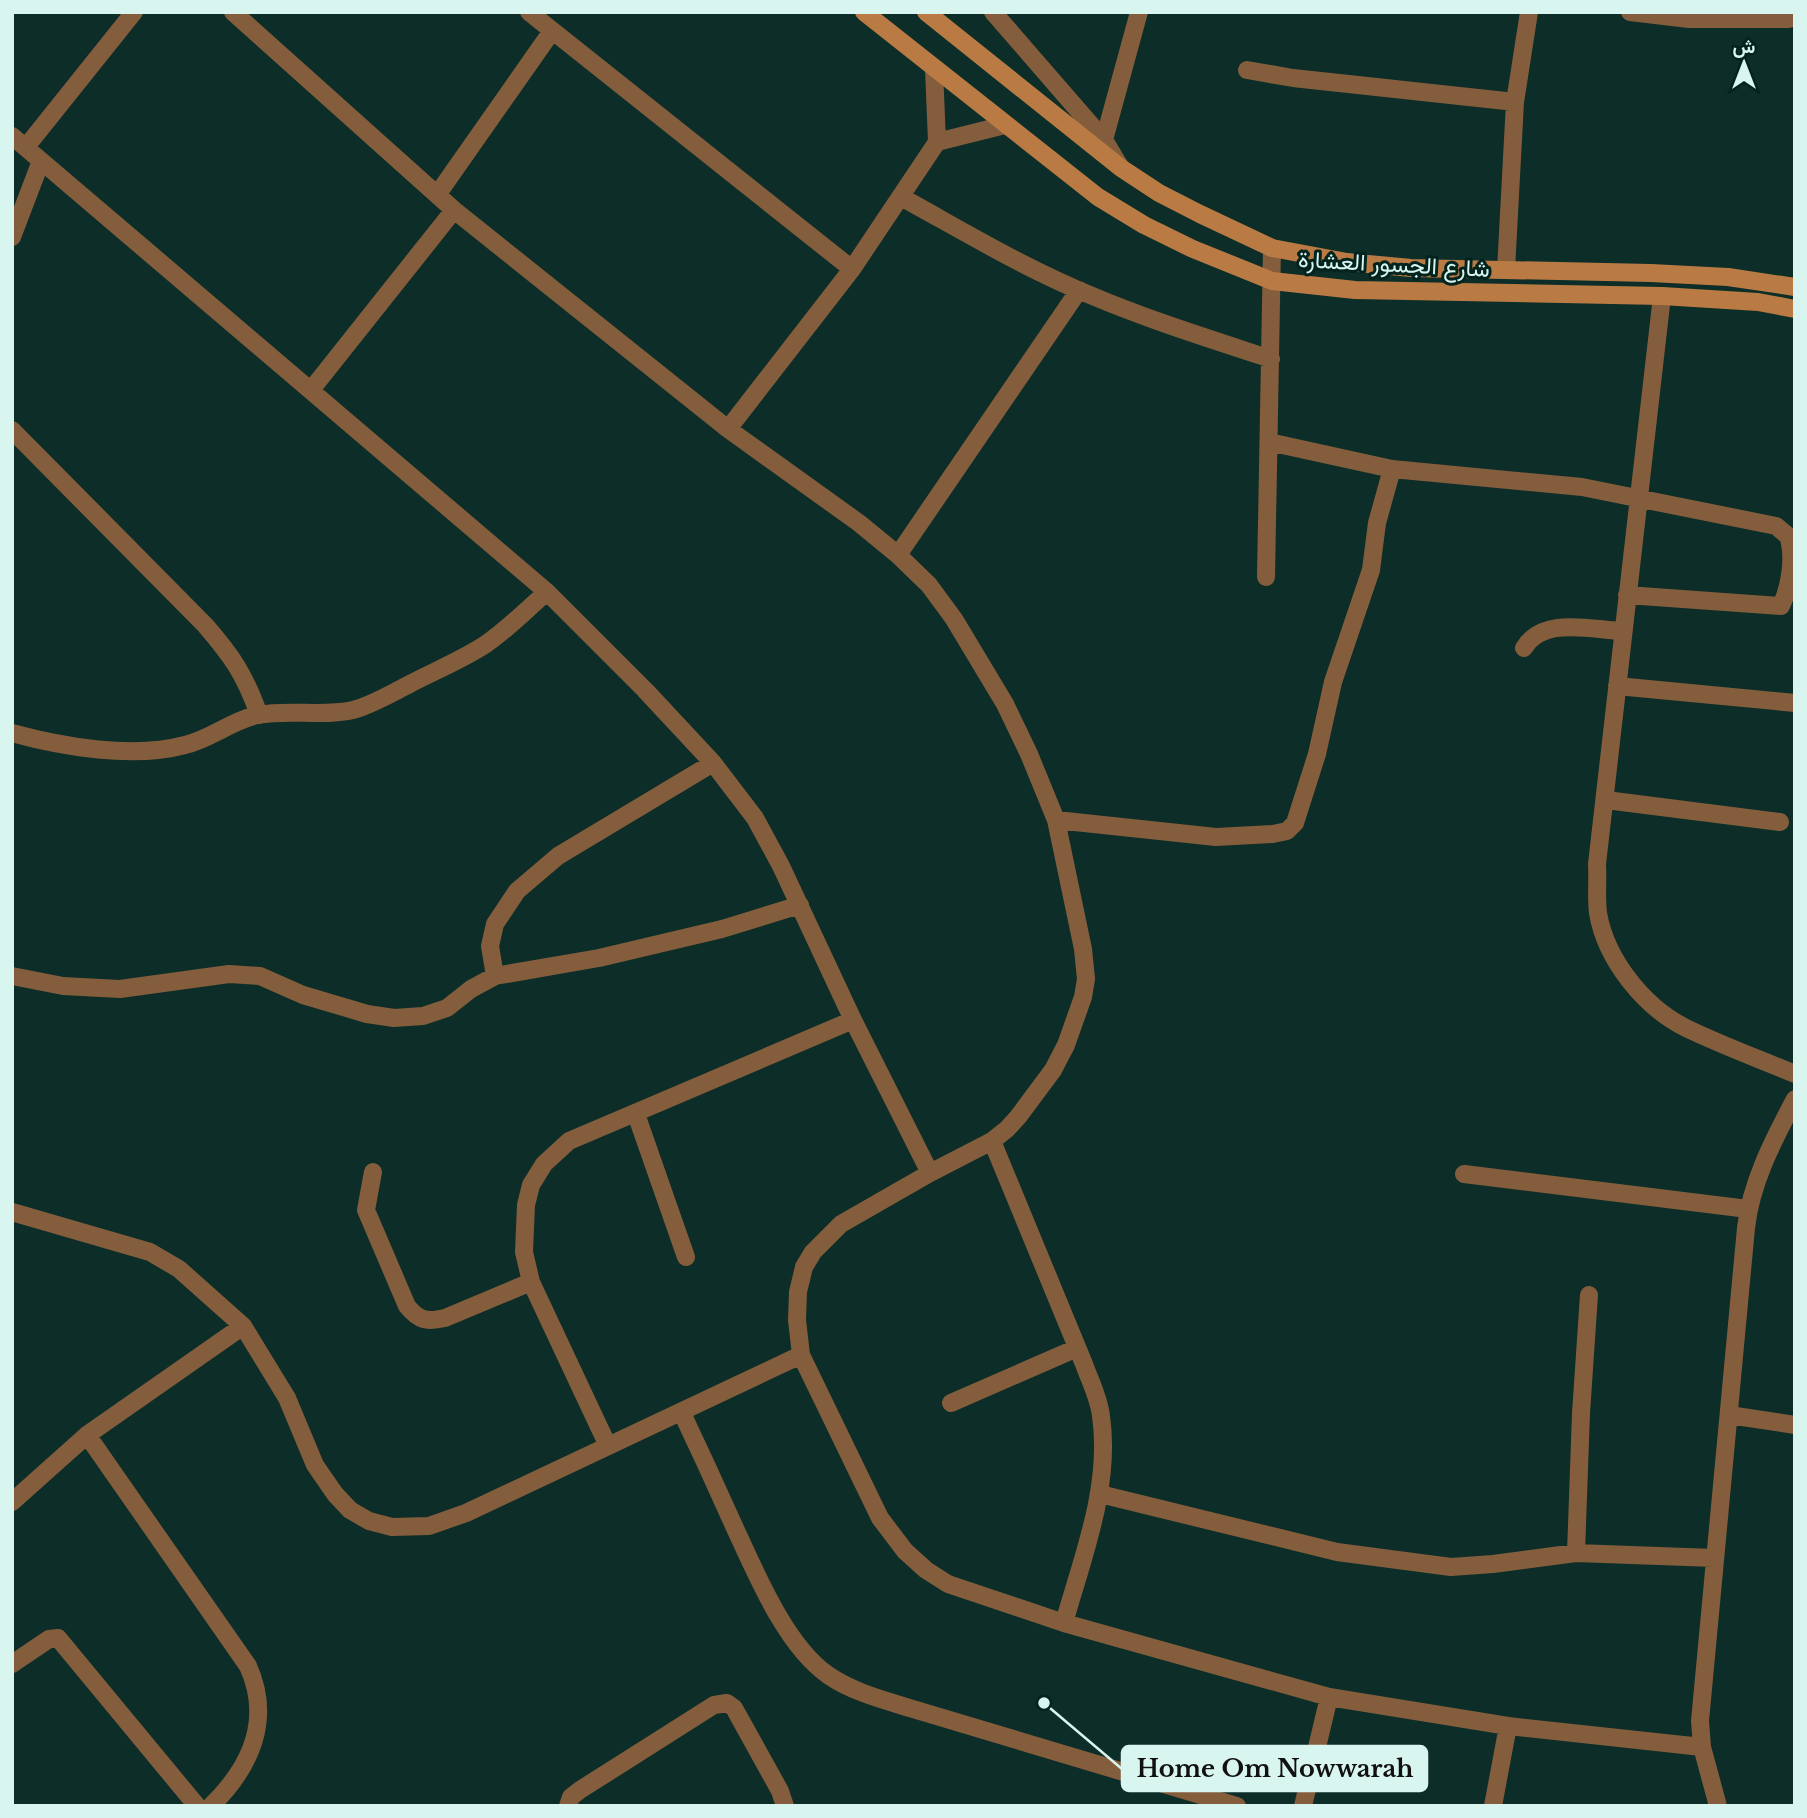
<svg xmlns="http://www.w3.org/2000/svg" width="1807" height="1818" font-family="'Libre Baskerville',Vazirmatn,serif">
	<rect width="100%" height="100%" fill="#0c2d28"/>
	<g fill="none" stroke-linecap="round" stroke-linejoin="round">
		<path stroke="#845d3c" stroke-width="18" d="M 233,12 L 454,210 L 728,429 L 859,523 L 898,555 L 929,585 L 954,619 L 1005,704 L 1029,754 L 1056,820 L 1083,949 L 1086,979 L 1083,997 L 1066,1045 L 1053,1070 L 1018,1117 L 1007,1129 L 992,1141 L 930,1173 L 841,1224 L 813,1252 L 804,1267 L 798,1292 L 797,1320 L 801,1355 L 880,1518 L 905,1551 L 926,1570 L 948,1584 L 1064,1623 L 1329,1697 L 1508,1726 L 1702,1747
			M 529,12 L 852,269
			M 993,12 L 1104,140 L 1119,165
			M 1630,12 L 1689,19 L 1788,19 L 1795,17
			M 1247,70 L 1293,78 L 1515,102
			M 12,136 L 547,592 L 645,690 L 713,763 L 755,818 L 781,866 L 853,1020 L 930,1173
			M 1104,140 L 1139,12
			M 937,142 L 1005,125
			M 26,147 L 134,12
			M 437,195 L 552,31
			M 901,197 C 963,231 1024,268 1090,295 C 1149,320 1210,339 1271,359
			M 12,237 L 41,161
			M 1506,270 L 1515,102 L 1529,12
			M 1662,296 L 1597,864 C 1598,880 1596,897 1598,913 C 1606,960 1644,1007 1686,1028 C 1721,1045 1759,1059 1795,1074
			M 311,390 L 454,210
			M 728,429 L 852,269 L 937,142 L 934,69
			M 12,430 L 205,625 C 232,656 245,675 259,715
			M 1269,442 L 1392,469 L 1582,487 L 1776,526 L 1788,536 C 1795,556 1790,587 1781,606 L 1627,595
			M 898,555 L 1079,290
			M 1266,577 L 1272,248
			M 1524,648 C 1543,616 1592,630 1623,631
			M 1617,686 L 1795,703
			M 12,733 C 63,747 133,759 185,745 C 211,739 232,720 258,715 C 289,709 322,717 353,710 C 372,705 390,694 406,686 C 432,672 462,660 486,644 C 508,629 527,609 547,592
			M 1606,800 L 1780,822
			M 1056,820 L 1216,837 L 1273,834 L 1287,831 L 1295,823 L 1317,754 L 1333,682 L 1371,570 L 1377,523 L 1392,469
			M 12,976 L 63,986 L 120,989 L 229,974 L 260,976 L 303,995 L 367,1014 L 394,1018 L 423,1016 L 447,1008 L 471,989 L 495,976 L 599,958 L 722,929 L 800,905
			M 495,976 L 490,946 L 495,924 L 517,891 L 558,856 L 713,763
			M 636,1114 L 686,1257
			M 992,1141 L 1084,1364 C 1090,1381 1099,1398 1101,1416 C 1111,1486 1083,1556 1064,1623
			M 373,1172 L 366,1210 L 407,1306 C 419,1321 427,1322 445,1318 L 531,1282
			M 1464,1174 L 1748,1209
			M 12,1212 L 150,1252 L 179,1269 L 243,1326 L 287,1398 L 315,1465 L 335,1494 L 350,1510 L 369,1521 L 392,1527 L 429,1526 L 466,1513 L 801,1355
			M 951,1403 L 1077,1348
			M 682,1413 C 700,1451 717,1488 734,1526 C 756,1573 785,1645 828,1675 C 855,1694 892,1702 923,1712 L 1237,1806
			M 1729,1415 L 1795,1425
			M 87,1435 L 248,1666 C 272,1719 251,1767 211,1806
			M 608,1446 L 531,1282 L 524,1252 L 526,1205 L 531,1185 L 544,1164 L 569,1141 L 853,1020
			M 1100,1494 L 1337,1552 L 1451,1567 L 1493,1564 L 1576,1553 L 1714,1558
			M 12,1502 L 87,1435 L 243,1326
			M 1576,1553 L 1581,1413 L 1589,1295
			M 12,1664 L 49,1639 L 58,1638 L 197,1806
			M 568,1806 L 571,1797 L 580,1790 L 714,1705 L 727,1703 L 734,1708 L 780,1791 L 785,1806
			M 1303,1806 L 1329,1697
			M 1493,1806 L 1508,1726
			M 1718,1806 L 1702,1747 L 1700,1721 L 1746,1228 C 1751,1182 1774,1139 1795,1099"/>
		<path stroke="#b97b43" stroke-width="18" d="M 864,12 L 1098,197 L 1144,225 L 1193,249 L 1272,281 L 1355,290 L 1662,296 L 1758,302 L 1795,309
			M 926,12 L 1121,168 L 1159,193 L 1200,214 L 1272,248 L 1347,262 L 1411,268 L 1651,273 L 1728,277 L 1795,287"/>
	</g>
	<g text-anchor="middle" dominant-baseline="central" stroke-width="6" stroke-linejoin="round" paint-order="stroke">
		<g font-size="23" fill="#d8f6ef" stroke="#02231e">
			<text transform="translate(1394 264) rotate(3)">شارع الجسور العشارة</text>
		</g>
	</g>
	<path fill="none" stroke="#d8f6ef" stroke-width="2.5" d="M1044 1703L1122 1769"/>
	<circle fill="#d8f6ef" stroke="#02231e" stroke-width="2.5" cx="1044" cy="1703" r="7"/>
	<rect fill="#d8f6ef" stroke="#d8f6ef" stroke-width="2.5" x="1122" y="1746" width="305" height="45" rx="7"/>
	<g font-size="24" text-anchor="middle" font-weight="bold" fill="#111">
		<text x="1275" y="1777">Home Om Nowwarah</text>
	</g>
	<rect width="1807" height="1818" fill="none" stroke="#d8f6ef" stroke-width="28"/>
	<g transform="translate(1744 63)" stroke="#02231e" stroke-width="5" paint-order="stroke">
	<path d="M0-5L12 26L0 18L-12 26Z" fill="#d8f6ef"/>
	<text y="-10" font-size="19" font-weight="bold" text-anchor="middle" fill="#d8f6ef">ش</text>
	</g>
</svg>
